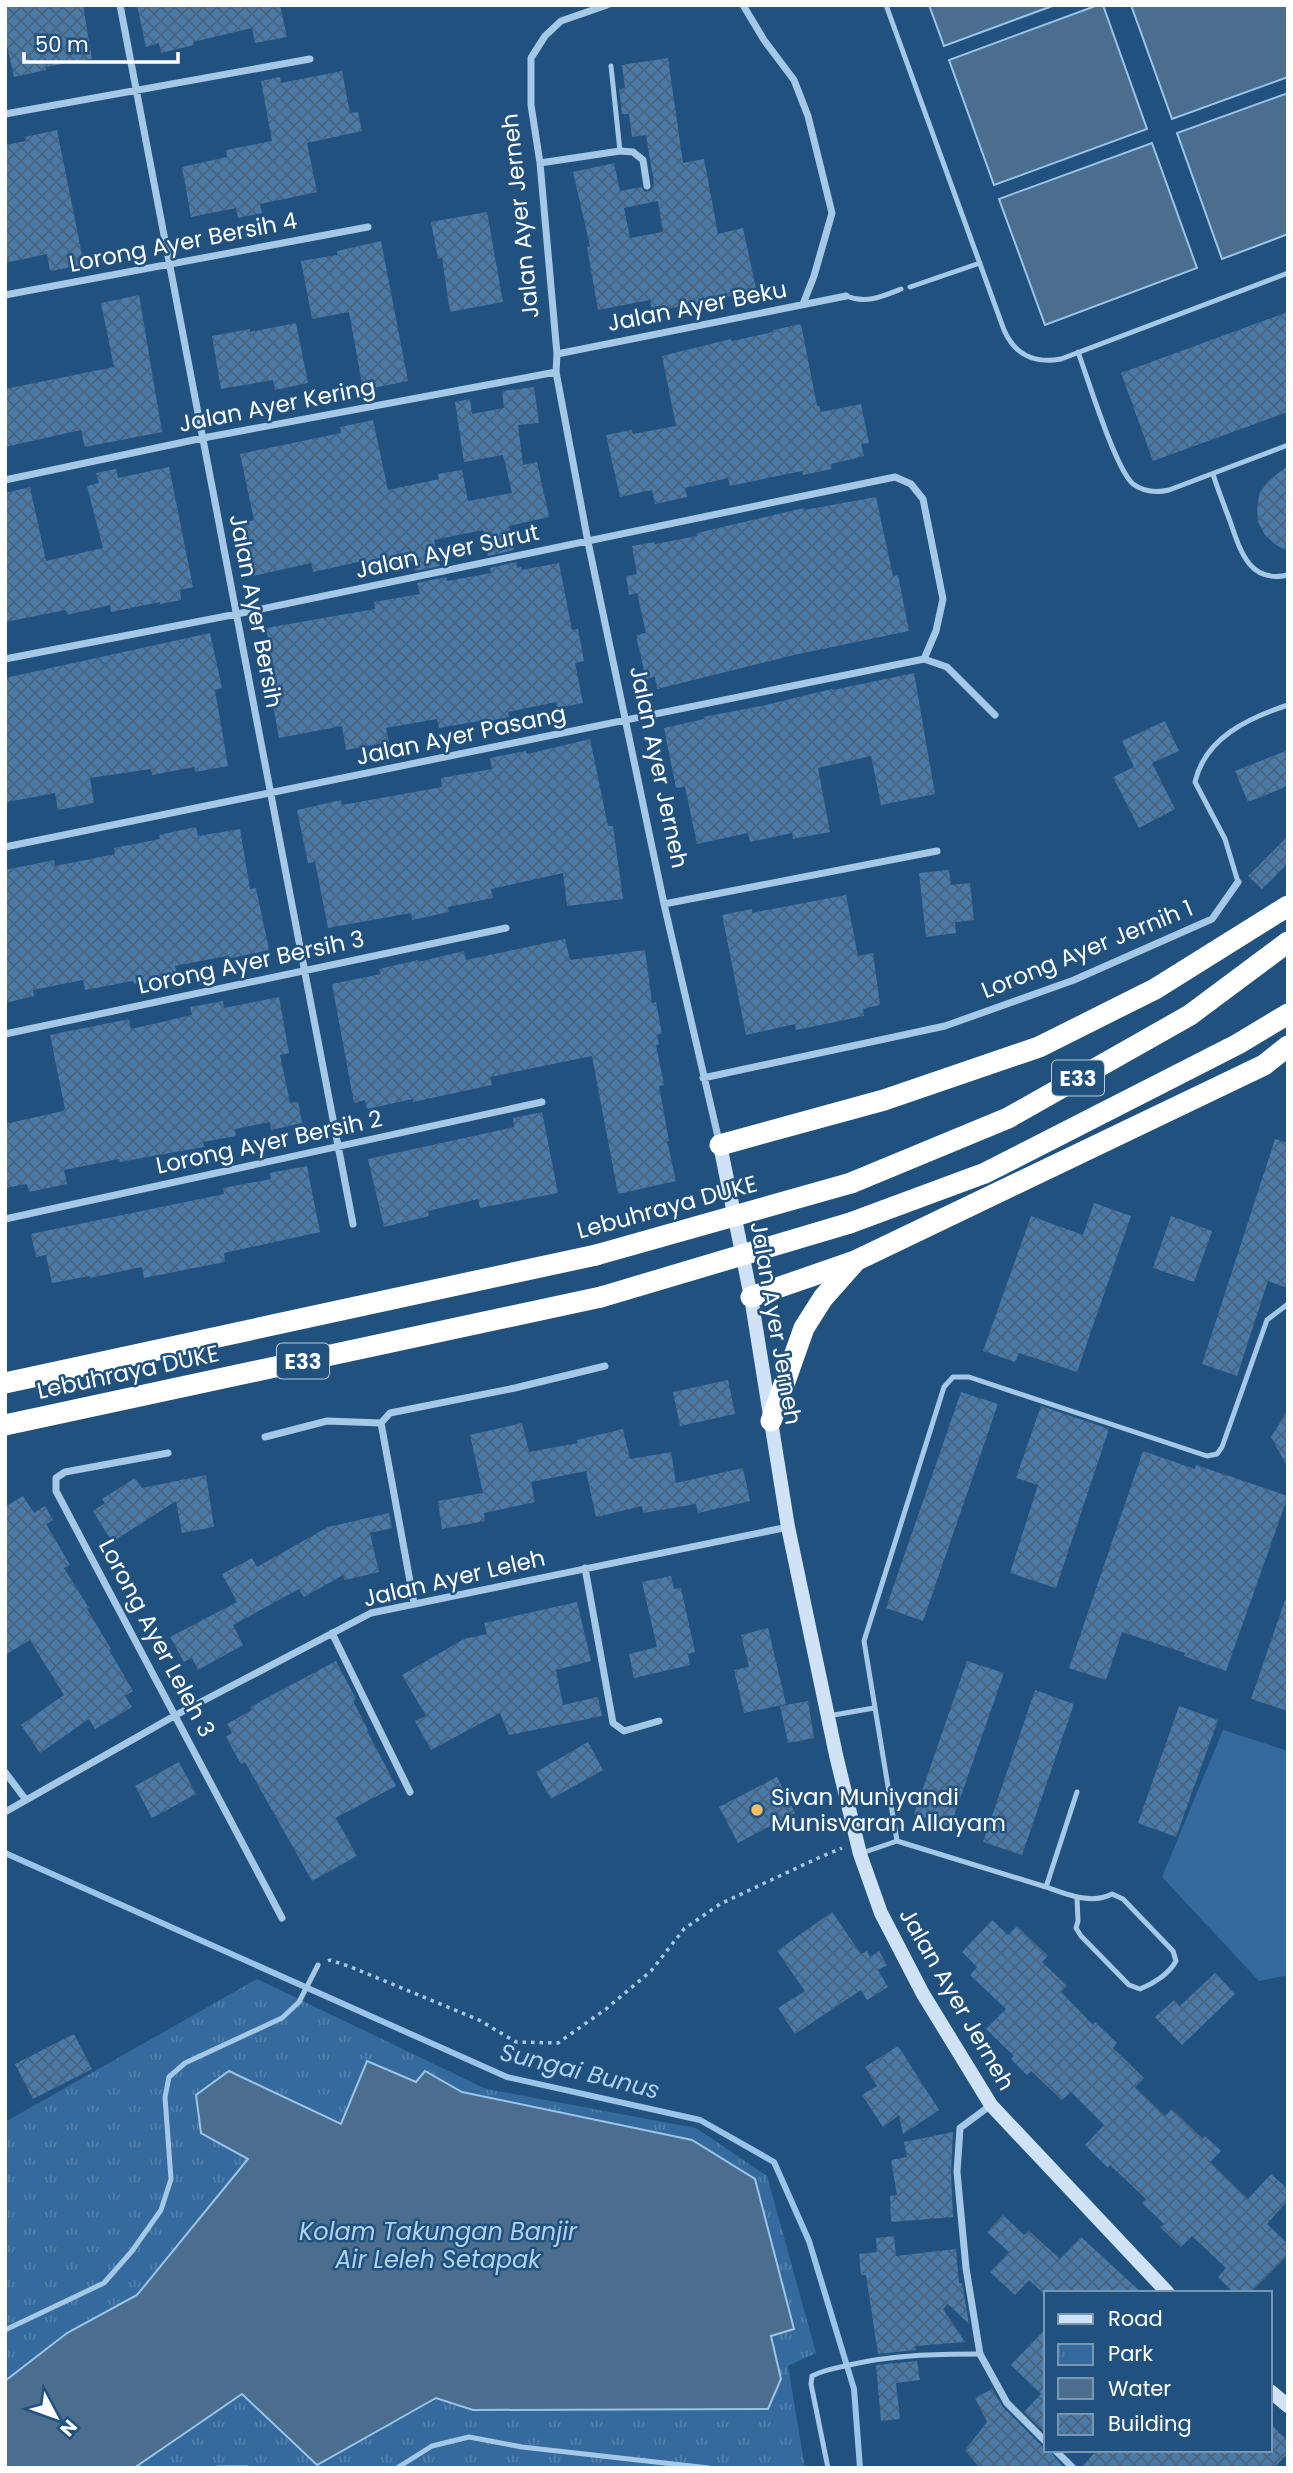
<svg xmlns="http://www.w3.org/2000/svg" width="1293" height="2473" font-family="Poppins,sans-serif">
	<defs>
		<pattern id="park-tufts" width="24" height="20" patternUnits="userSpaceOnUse" patternTransform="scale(1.75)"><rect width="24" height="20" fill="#346a9d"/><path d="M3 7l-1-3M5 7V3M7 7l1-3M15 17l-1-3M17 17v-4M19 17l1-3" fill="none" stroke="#5280ac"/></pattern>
		<pattern id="building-cross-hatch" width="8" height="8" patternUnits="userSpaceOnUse" patternTransform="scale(1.75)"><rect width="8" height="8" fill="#4a7aa8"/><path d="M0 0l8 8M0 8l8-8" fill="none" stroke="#4b637a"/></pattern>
	</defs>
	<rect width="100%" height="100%" fill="#21517f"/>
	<path fill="url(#park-tufts)" d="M 257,1979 L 486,2089 L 696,2128 L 767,2176 L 816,2353 L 788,2366 L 805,2468 L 5,2468 L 5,2122 Z"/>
	<path fill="#346a9d" d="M 1223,1730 L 1288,1751 L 1288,1975 L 1259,1981 L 1162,1877 Z"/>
	<path fill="#4b6e8f" stroke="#9ac4e8" stroke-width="2" d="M 929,5 L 1055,5 L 944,46 Z
		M 1098,5 L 1103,5 L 1147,129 L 994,185 L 949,60 Z
		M 1131,5 L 1288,5 L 1288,77 L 1172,119 Z
		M 1288,93 L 1288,234 L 1222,259 L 1177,133 Z
		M 1152,143 L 1197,268 L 1045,325 L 999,199 Z
		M 367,2061 L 416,2082 L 425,2071 L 462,2092 L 692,2140 L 755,2179 L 794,2329 L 771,2336 L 781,2379 L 768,2409 L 473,2410 L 436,2398 L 317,2465 L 242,2394 L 134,2468 L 5,2468 L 5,2381 L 67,2333 L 137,2295 L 248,2159 L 201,2133 L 196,2095 L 229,2071 L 341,2124 Z"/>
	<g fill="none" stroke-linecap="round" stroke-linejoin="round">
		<path stroke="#9ac4e8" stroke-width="6" d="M 5,1853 L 507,2077 L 700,2120 L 774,2162 L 809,2241 L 854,2389 L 860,2468"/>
	</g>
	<path fill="url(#building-cross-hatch)" fill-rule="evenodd" d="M 5,5 L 83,5 L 92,59 L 45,67 L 46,70 L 14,77 L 5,37 Z
		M 137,5 L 280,5 L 287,37 L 255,43 L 252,28 L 193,42 L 194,45 L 161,53 L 159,43 L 146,47 Z
		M 668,58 L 683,163 L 704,159 L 718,234 L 743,228 L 758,298 L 733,303 L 732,296 L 652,312 L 650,300 L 598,310 L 587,247 L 590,246 L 573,172 L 614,163 L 620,191 L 641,187 L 645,192 L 651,190 L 654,184 L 646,135 L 632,137 L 629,114 L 622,114 L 619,89 L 625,88 L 622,65 ZM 658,201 L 663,232 L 630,238 L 624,208 Z
		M 342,71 L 350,113 L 358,112 L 362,131 L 307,143 L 317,192 L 260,204 L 262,213 L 238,218 L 236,208 L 191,217 L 182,167 L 227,157 L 226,150 L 272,141 L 261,81 L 280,77 L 281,83 Z
		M 57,130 L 84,265 L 50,271 L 47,254 L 5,263 L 5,145 L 26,141 L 25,137 Z
		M 487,212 L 503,302 L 450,312 L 442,258 L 438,259 L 431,222 Z
		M 381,241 L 408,381 L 363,390 L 349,312 L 312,319 L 301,261 L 337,255 L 337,251 Z
		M 139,295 L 162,432 L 85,447 L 81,430 L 5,447 L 5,389 L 114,367 L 101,303 Z
		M 1288,312 L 1288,412 L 1153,461 L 1121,373 Z
		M 296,323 L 308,383 L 275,390 L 273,380 L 221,389 L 212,336 L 250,329 L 250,332 Z
		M 801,324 L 817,406 L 819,406 L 821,412 L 861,404 L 869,443 L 861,444 L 864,456 L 831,464 L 832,469 L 803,475 L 802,471 L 730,486 L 728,478 L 685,488 L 687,497 L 655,504 L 652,490 L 620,497 L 606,435 L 632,430 L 633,434 L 676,426 L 662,356 L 731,339 L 732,341 L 773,332 L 773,330 Z
		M 534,387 L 539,423 L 518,425 L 523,465 L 537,462 L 549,517 L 509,526 L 514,550 L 488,556 L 483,530 L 434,540 L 440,566 L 415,571 L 413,561 L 365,571 L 363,561 L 313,572 L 311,563 L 253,576 L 242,523 L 254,520 L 240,454 L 341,433 L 340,427 L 373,420 L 388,490 L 439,479 L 438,474 L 462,470 L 468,501 L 512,493 L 503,455 L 464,462 L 455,402 L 470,399 L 472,414 L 504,408 L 502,391 Z
		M 1288,466 L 1288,551 L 1276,545 L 1265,535 L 1258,522 L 1257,507 L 1260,492 L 1269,480 Z
		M 169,467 L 193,587 L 180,590 L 181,600 L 160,604 L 160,602 L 111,612 L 110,605 L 67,615 L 66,610 L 5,622 L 5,493 L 30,487 L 46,561 L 103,548 L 87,486 L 99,483 L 96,473 L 116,469 L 118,478 Z
		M 876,497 L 893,576 L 898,575 L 909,631 L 794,655 L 657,689 L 655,677 L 646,679 L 636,635 L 646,633 L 637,593 L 629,595 L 626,576 L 637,574 L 632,546 L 655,542 L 655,544 L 697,536 L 697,533 L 804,508 L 804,510 Z
		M 516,562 L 517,568 L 521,567 L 522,570 L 559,563 L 572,630 L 578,629 L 584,661 L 575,663 L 583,703 L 558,708 L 556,702 L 508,712 L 509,717 L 480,723 L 479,721 L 439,728 L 437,719 L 386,728 L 389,742 L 346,750 L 342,726 L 279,738 L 269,683 L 276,682 L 266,628 L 375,609 L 374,602 L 420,594 L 417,583 L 446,577 L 447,581 L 491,573 L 490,568 Z
		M 210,633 L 222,688 L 215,690 L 228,766 L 195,772 L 194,767 L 152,775 L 151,769 L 90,778 L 94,803 L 58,810 L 55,793 L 7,802 L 5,678 Z
		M 914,673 L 935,794 L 881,805 L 871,756 L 818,768 L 830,832 L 793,839 L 792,833 L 750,842 L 748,833 L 697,844 L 685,787 L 676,788 L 664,728 L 704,719 L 703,717 L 761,706 L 832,689 L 833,690 Z
		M 1165,721 L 1179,751 L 1152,763 L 1175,809 L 1139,828 L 1113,777 L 1134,767 L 1122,741 Z
		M 590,739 L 608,826 L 613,826 L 623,899 L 567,906 L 563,873 L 491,889 L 493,898 L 448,907 L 449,912 L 412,920 L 411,913 L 328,928 L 315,862 L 308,863 L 297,810 L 341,800 L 342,805 L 442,787 L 441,778 L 492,769 L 490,758 L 526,751 L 527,754 Z
		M 1288,750 L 1288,786 L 1248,802 L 1235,771 Z
		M 196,827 L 198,836 L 240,829 L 250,889 L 256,888 L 269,950 L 228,959 L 227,956 L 175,966 L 177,975 L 134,984 L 133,981 L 85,990 L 83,980 L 33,990 L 34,996 L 5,1003 L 5,870 L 54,860 L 55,866 L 115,854 L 114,848 L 160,839 L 159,835 Z
		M 1288,836 L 1288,863 L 1262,889 L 1248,876 Z
		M 949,870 L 951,885 L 970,883 L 974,920 L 955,922 L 956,933 L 926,937 L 919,873 Z
		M 846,895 L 858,956 L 873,953 L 880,1005 L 863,1009 L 864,1016 L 796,1030 L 795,1024 L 746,1035 L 722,915 L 752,909 L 752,913 Z
		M 565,939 L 570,960 L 645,950 L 652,1003 L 656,1002 L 662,1034 L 657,1035 L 659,1044 L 656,1045 L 664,1085 L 659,1086 L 669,1141 L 667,1141 L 676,1181 L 618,1194 L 592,1056 L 490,1077 L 492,1085 L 413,1102 L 413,1099 L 367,1109 L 365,1100 L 354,1103 L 332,984 L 381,974 L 379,969 L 418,960 L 418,962 L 464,951 L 466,960 Z
		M 279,997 L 289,1053 L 280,1055 L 290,1103 L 298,1102 L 302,1123 L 271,1130 L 270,1122 L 235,1129 L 236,1136 L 203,1142 L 204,1147 L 120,1162 L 119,1159 L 64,1170 L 67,1184 L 29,1192 L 27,1184 L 5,1188 L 5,1124 L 63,1111 L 65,1109 L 50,1035 L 129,1019 L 131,1029 L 192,1015 L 190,1007 L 223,1001 L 224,1008 Z
		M 542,1112 L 558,1193 L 480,1208 L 478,1199 L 428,1211 L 429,1216 L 384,1227 L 368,1159 L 514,1127 L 513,1118 Z
		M 1275,1139 L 1288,1143 L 1288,1288 L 1268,1281 L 1237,1376 L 1202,1364 Z
		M 307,1166 L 320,1232 L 224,1253 L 225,1262 L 144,1278 L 142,1267 L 90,1278 L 90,1276 L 52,1283 L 46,1255 L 36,1257 L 31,1234 L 224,1194 L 223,1188 L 271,1179 L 270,1173 Z
		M 1094,1203 L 1131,1216 L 1077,1372 L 1019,1353 L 1015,1362 L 983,1351 L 1031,1216 L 1083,1235 Z
		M 1171,1216 L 1212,1231 L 1194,1282 L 1153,1268 Z
		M 728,1380 L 735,1414 L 680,1426 L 673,1392 Z
		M 961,1392 L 998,1404 L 923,1621 L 886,1608 Z
		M 1041,1406 L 1109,1429 L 1056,1588 L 1010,1573 L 1038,1485 L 1016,1478 Z
		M 1288,1409 L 1288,1468 L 1271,1437 Z
		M 522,1423 L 529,1452 L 578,1443 L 577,1440 L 623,1429 L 630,1459 L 671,1452 L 676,1483 L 743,1468 L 750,1501 L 698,1513 L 696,1504 L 643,1513 L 642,1506 L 596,1517 L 586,1471 L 531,1482 L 535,1502 L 484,1513 L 485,1521 L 442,1529 L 438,1501 L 483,1493 L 470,1435 Z
		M 1143,1451 L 1195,1469 L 1196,1465 L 1288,1496 L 1226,1671 L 1184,1656 L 1185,1653 L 1122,1632 L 1106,1680 L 1069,1668 Z
		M 206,1475 L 214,1527 L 182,1533 L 176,1501 L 112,1542 L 93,1511 L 105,1503 L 102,1499 L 135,1478 L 142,1488 Z
		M 23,1496 L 34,1513 L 45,1506 L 53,1520 L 46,1524 L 70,1565 L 64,1568 L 89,1608 L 87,1609 L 111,1649 L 109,1650 L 133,1691 L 125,1696 L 132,1707 L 95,1729 L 89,1719 L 40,1753 L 21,1725 L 64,1695 L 30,1640 L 5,1655 L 5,1507 Z
		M 389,1513 L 392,1528 L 370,1533 L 379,1572 L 345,1580 L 343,1575 L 304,1597 L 299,1589 L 233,1625 L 243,1645 L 198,1670 L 192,1658 L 184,1662 L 170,1637 L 237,1602 L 222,1574 L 252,1558 L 257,1567 L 328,1527 Z
		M 671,1576 L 674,1589 L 681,1588 L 695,1652 L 688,1654 L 690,1665 L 634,1678 L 629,1654 L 657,1647 L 642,1582 Z
		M 1285,1600 L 1288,1600 L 1288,1711 L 1251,1699 Z
		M 577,1602 L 591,1661 L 556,1670 L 563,1705 L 598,1697 L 602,1716 L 509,1735 L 500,1713 L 431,1750 L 415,1721 L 426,1716 L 402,1675 L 464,1639 L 487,1634 L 484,1623 Z
		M 768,1628 L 786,1704 L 744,1713 L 734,1670 L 749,1667 L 741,1635 Z
		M 336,1661 L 356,1699 L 353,1701 L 368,1730 L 367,1731 L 396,1786 L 337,1817 L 336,1818 L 357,1856 L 312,1881 L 245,1762 L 241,1764 L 226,1737 L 232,1733 L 227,1724 L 252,1710 L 250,1707 Z
		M 967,1661 L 1004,1673 L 950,1827 L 914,1814 Z
		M 1035,1690 L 1074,1704 L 1022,1855 L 983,1842 Z
		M 808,1701 L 814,1738 L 788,1743 L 780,1706 Z
		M 1179,1706 L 1218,1720 L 1176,1837 L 1138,1823 Z
		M 588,1742 L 603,1770 L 551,1799 L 536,1772 Z
		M 179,1762 L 196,1794 L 152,1818 L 135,1786 Z
		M 777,1777 L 795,1813 L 738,1843 L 719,1807 Z
		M 832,1912 L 861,1954 L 867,1951 L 870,1957 L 879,1951 L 887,1965 L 878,1970 L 888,1987 L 867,2000 L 861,1990 L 795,2034 L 778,2008 L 805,1991 L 777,1951 Z
		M 992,1920 L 1008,1935 L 1017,1926 L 1048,1956 L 1042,1962 L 1067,1986 L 1061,1992 L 1093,2025 L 1095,2022 L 1117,2043 L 1113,2048 L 1144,2078 L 1135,2087 L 1165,2116 L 1172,2109 L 1203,2139 L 1205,2136 L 1221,2151 L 1210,2162 L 1248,2199 L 1271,2174 L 1288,2189 L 1288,2200 L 1267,2224 L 1288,2244 L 1288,2255 L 1250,2293 L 1234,2293 L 1218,2277 L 1226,2268 L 1192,2236 L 1181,2247 L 1160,2227 L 1164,2224 L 1142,2203 L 1146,2199 L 1110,2165 L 1108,2168 L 1085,2145 L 1104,2125 L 1071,2092 L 1062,2100 L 1031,2071 L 1027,2075 L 1011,2059 L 1014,2056 L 986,2029 L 1006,2009 L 970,1975 L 977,1967 L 962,1952 Z
		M 1215,1973 L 1235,1994 L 1182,2045 L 1155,2017 L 1174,2000 L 1180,2006 Z
		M 74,2034 L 92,2069 L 33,2099 L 15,2064 Z
		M 898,2046 L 939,2110 L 903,2134 L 899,2115 L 883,2127 L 862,2095 L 877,2086 L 865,2067 Z
		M 953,2132 L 951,2172 L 953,2217 L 891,2222 L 890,2196 L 897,2195 L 891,2160 L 907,2157 L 904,2142 Z
		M 1003,2215 L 1024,2235 L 1029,2231 L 1060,2259 L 1081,2237 L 1142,2293 L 1043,2293 L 1029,2280 L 1015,2295 L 990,2272 L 1009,2252 L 987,2232 Z
		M 894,2236 L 896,2256 L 956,2249 L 959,2283 L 962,2283 L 969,2324 L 948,2304 L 943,2309 L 965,2342 L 915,2346 L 916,2350 L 878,2354 L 866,2275 L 861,2275 L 859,2254 L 877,2252 L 876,2238 Z
		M 1046,2328 L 1046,2434 L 1024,2412 L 1041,2394 L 1011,2365 Z
		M 917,2361 L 920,2380 L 896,2383 L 900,2419 L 881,2421 L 876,2365 Z
		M 992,2389 L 1003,2407 L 1042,2446 L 1049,2450 L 1064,2468 L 980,2468 L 965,2450 L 987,2422 L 975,2398 Z
		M 1270,2424 L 1288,2441 L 1288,2453 L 1274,2468 L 1081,2468 L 1097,2450 L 1270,2450 Z"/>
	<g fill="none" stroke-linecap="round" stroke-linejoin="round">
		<path stroke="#a6c8e7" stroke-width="3.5" stroke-dasharray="3.5 5" stroke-linecap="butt" d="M 328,1961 L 330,1960 L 351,1967 L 479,2020 L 516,2042 L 558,2043 L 606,2009 L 651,1971 L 684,1929 L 720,1904 L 818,1858 L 842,1848"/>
		<path stroke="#a6c8e7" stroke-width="5" d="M 886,5 L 1004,330 C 1015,355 1034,364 1061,359 L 1288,273
			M 611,66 L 620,151
			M 910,287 L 980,263
			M 846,296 C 866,304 881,297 901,289
			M 1078,352 C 1088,379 1115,468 1133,484 C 1144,492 1156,493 1169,490 L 1288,445
			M 1213,474 C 1218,490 1224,505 1230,521 C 1240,550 1249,584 1288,575
			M 1238,882 L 1225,839 L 1195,782 C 1205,738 1248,718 1288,705
			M 828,1716 L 874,1708
			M 897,1841 L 864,1641 L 944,1387 L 953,1377 L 969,1377 L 1207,1456 L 1217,1454 L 1222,1447 L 1267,1320 L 1288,1304
			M 862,1853 L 897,1841 L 1046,1887
			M 1077,1898 L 1078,1921 L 1076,1928 L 1081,1936 L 1129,1985 L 1140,1989 C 1153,1984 1169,1974 1176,1961 L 1173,1951 L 1123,1899 L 1112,1894 C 1091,1905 1066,1894 1046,1887 L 1077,1792
			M 5,2330 L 104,2283 L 132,2251 L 161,2210 L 171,2179 L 165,2097 L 169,2077 L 185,2063 L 282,2018 L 299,2002 L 318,1965
			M 218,2468 L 248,2468
			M 397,2468 L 432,2446 L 469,2437 L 522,2447 L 709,2468
			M 828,2468 L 811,2384 L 812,2376 C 823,2370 836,2368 849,2365 C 892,2355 935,2354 980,2354"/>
		<path stroke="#a6c8e7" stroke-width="7" d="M 120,5 L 353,1224
			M 607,5 L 561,21 L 545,36 L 531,58 L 531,105 L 540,163 L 557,354 L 556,372 L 588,542 L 664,904 L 719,1141
			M 743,5 L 764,40 L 794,80 L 808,116 L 832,213 L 814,276 L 803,304
			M 5,114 L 310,59
			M 540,163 L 620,151 L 633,152 L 643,160 L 647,186
			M 5,295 L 368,227
			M 557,354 L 846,296
			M 5,480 L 203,438 L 556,372
			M 5,659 L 237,614 L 895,477 L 911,484 L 923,499 L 943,599 L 936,631 L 924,659 L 947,667 L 995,715
			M 5,847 L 924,659
			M 664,904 L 937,851
			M 5,1034 L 506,928
			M 703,1078 L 945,1026 L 1074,980 L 1212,919 L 1238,882
			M 5,1219 L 542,1102
			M 381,1423 L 390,1413 L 515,1388 L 605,1366
			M 381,1423 L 414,1603
			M 265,1437 L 327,1421 L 381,1423
			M 168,1453 L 65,1472 L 56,1478 L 56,1491 L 282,1918
			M 585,1568 L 613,1723 L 624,1731 L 659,1721
			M 332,1633 L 410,1792
			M 5,1772 L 26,1800
			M 5,1812 L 176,1715 L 371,1613 L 788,1527
			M 991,2105 L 960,2128 L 957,2172 L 966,2268 L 980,2354 L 1007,2403 L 1046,2442
			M 1055,2450 L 1073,2468"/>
		<path stroke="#d0e3f6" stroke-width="14" d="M 720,1145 L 751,1297 L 788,1527 L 836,1755 L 860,1854 L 881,1913 L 923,1994 L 991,2105 L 1168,2293
			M 1270,2391 L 1288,2406"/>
		<path stroke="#fff" stroke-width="21" d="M 720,1145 L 884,1100 L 1039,1047 L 1155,989 L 1288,906
			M 851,1183 L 1008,1118 L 1190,1015 L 1288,942
			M 850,1223 L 985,1173 L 1238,1044 L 1288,1014
			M 751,1297 L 855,1261 L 1264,1065 L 1288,1046
			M 5,1383 L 596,1255
			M 771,1421 L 804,1328 L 823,1298 L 854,1263
			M 5,1425 L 601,1297"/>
		<path stroke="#fff" stroke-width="21" d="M 596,1255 L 851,1183
			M 601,1297 L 850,1223"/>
	</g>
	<circle fill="#f4c167" stroke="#21517f" stroke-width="2.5" cx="757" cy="1810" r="7"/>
	<g text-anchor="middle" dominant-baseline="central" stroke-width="5" stroke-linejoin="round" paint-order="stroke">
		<g fill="#21517f" stroke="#bccbd9" stroke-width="2">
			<rect x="1052" y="1060.5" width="52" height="35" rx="5"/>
			<rect x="277" y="1343.5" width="52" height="35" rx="5"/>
		</g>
		<g font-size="21" font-weight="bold" fill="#fff">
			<text x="1078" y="1078">E33</text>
			<text x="303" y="1361">E33</text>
		</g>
		<g font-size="23" fill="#fff" stroke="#21517f">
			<text transform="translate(520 216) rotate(-96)">Jalan Ayer Jerneh</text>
			<text transform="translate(183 242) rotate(-11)">Lorong Ayer Bersih 4</text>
			<text transform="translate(697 306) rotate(-11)">Jalan Ayer Beku</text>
			<text transform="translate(277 405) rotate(-11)">Jalan Ayer Kering</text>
			<text transform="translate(447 551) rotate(-12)">Jalan Ayer Surut</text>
			<text transform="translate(256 611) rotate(79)">Jalan Ayer Bersih</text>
			<text transform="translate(461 735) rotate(-12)">Jalan Ayer Pasang</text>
			<text transform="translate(659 767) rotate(78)">Jalan Ayer Jerneh</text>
			<text transform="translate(1087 949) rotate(-22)">Lorong Ayer Jernih 1</text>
			<text transform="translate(251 962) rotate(-12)">Lorong Ayer Bersih 3</text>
			<text transform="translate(269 1142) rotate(-12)">Lorong Ayer Bersih 2</text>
			<text transform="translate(667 1207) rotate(-15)">Lebuhraya DUKE</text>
			<text transform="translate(776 1323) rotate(80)">Jalan Ayer Jerneh</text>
			<text transform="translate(128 1372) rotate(-12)">Lebuhraya DUKE</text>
			<text transform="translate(454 1578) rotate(-13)">Jalan Ayer Leleh</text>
			<text transform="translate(157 1638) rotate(62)">Lorong Ayer Leleh 3</text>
			<text transform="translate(957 1999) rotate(60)">Jalan Ayer Jerneh</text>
		</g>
		<g font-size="23" fill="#fff" stroke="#21517f" text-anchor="start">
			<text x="771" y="1797">Sivan Muniyandi<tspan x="771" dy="26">Munisvaran Allayam</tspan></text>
		</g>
		<g font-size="24" font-style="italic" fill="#b1d2ef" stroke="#21517f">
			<text transform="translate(580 2071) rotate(14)">Sungai Bunus</text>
			<text x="438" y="2231">Kolam Takungan Banjir<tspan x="438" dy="28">Air Leleh Setapak</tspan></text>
		</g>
	</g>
	<rect width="1293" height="2473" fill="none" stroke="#ffffff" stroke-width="14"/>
	<rect x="1044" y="2291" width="228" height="161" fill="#21517f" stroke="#7a97b2" stroke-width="2"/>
	<rect x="1058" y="2314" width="35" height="10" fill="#d0e3f6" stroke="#7a97b2" stroke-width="2"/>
	<text x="1108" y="2326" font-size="21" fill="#ffffff">Road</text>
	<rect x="1058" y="2344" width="35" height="21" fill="url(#park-tufts)" stroke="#7a97b2" stroke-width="2"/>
	<text x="1108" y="2361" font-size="21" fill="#ffffff">Park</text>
	<rect x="1058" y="2378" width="35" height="21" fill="#4b6e8f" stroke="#7a97b2" stroke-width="2"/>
	<text x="1108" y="2396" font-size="21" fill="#ffffff">Water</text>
	<rect x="1058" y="2414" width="35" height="21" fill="url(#building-cross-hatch)" stroke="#7a97b2" stroke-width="2"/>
	<text x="1108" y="2431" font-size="21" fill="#ffffff">Building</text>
	<g transform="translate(56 2417) rotate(131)" stroke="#21517f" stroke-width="5" paint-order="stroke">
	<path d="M0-5L12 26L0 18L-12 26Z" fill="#ffffff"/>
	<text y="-10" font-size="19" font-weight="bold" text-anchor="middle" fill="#ffffff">N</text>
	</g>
	<path d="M24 52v10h154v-10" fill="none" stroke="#ffffff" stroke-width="3.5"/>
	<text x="35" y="52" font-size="21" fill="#ffffff" stroke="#21517f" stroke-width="5" paint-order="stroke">50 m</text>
</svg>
